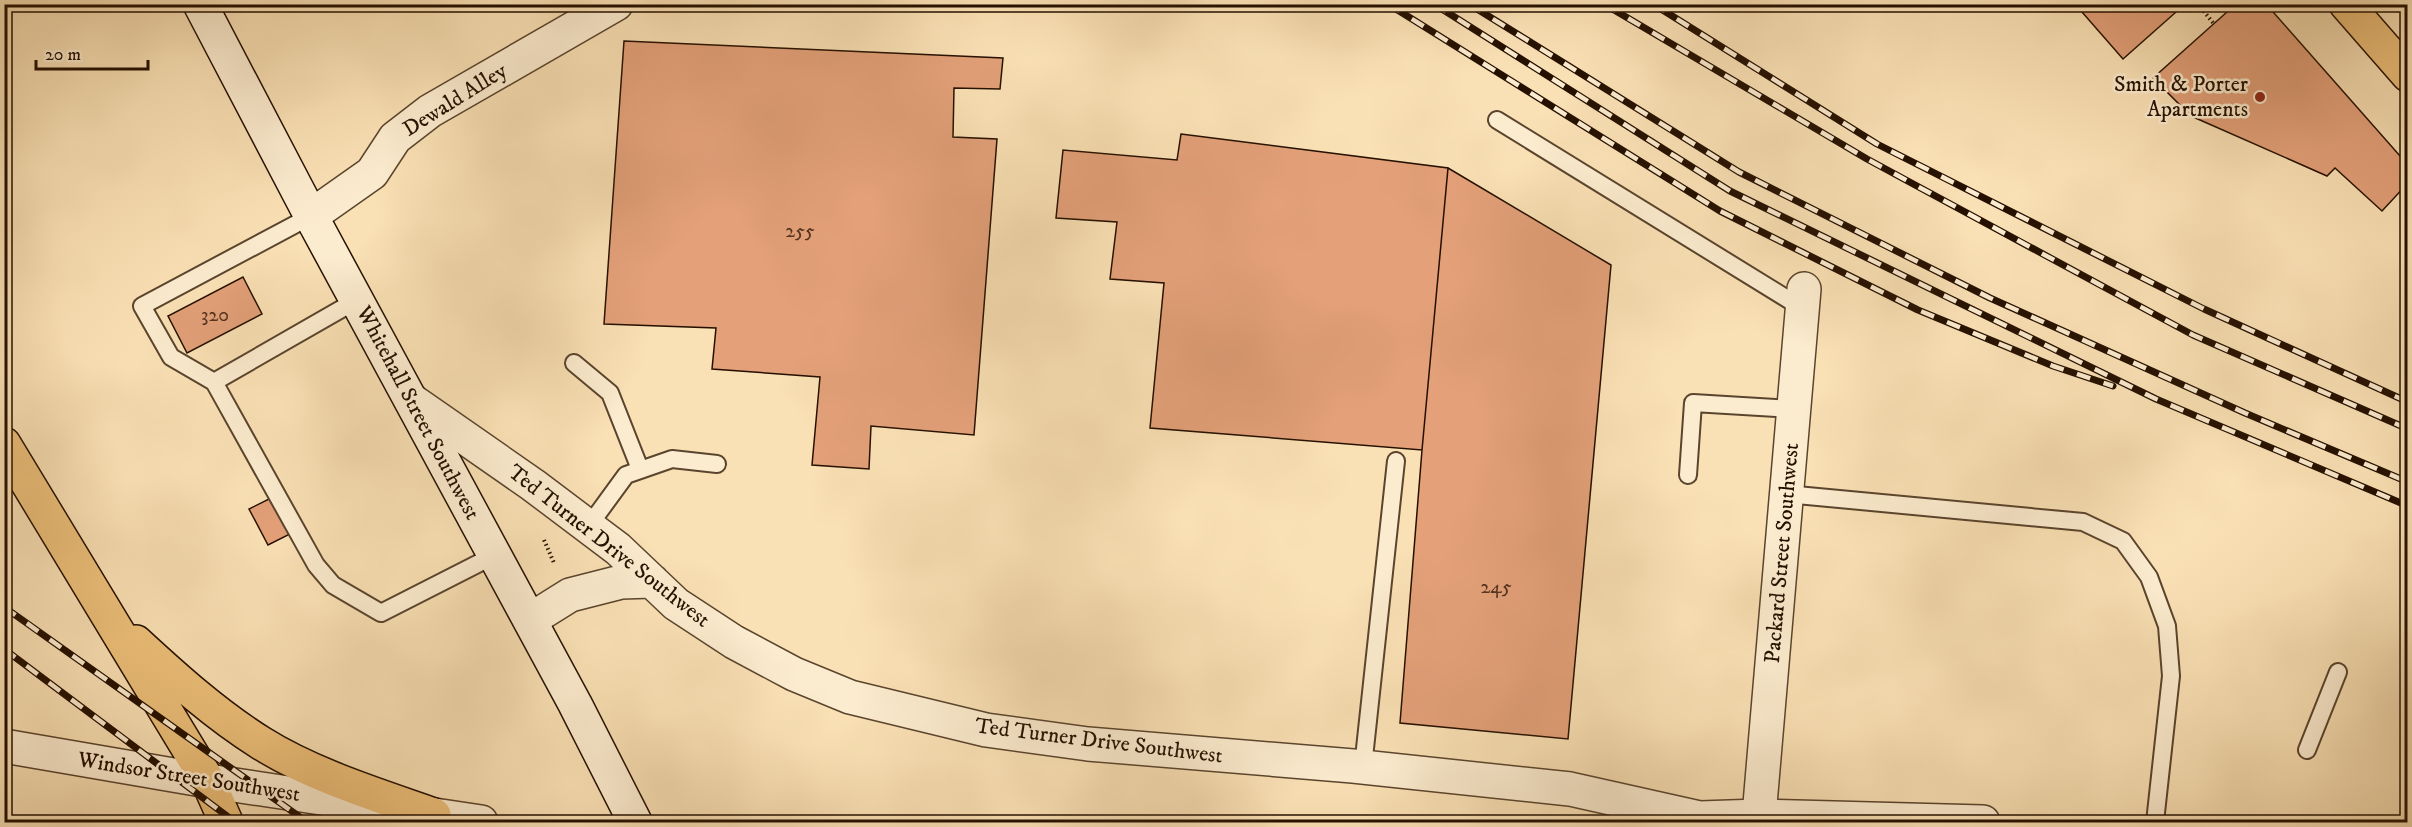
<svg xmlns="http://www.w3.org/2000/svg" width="2412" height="827" font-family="'IM FELL DW Pica',serif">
	<rect width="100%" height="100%" fill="#fae1b5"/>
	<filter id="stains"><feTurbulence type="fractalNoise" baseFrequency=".00333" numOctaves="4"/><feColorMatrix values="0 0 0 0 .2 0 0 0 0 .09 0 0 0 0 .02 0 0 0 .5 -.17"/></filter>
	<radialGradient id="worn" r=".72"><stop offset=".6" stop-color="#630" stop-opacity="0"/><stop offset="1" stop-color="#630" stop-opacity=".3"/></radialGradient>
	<path fill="#e3a079" stroke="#251000" stroke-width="1.5" d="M 2075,4 L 2185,4 L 2123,59 Z
		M 2236,4 L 2266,4 L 2408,165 L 2408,183 L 2382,211 L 2335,168 L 2327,176 L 2191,116 L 2153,78 Z
		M 624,41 L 1003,58 L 1000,89 L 954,88 L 953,137 L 997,139 L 974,435 L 871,426 L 869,469 L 812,465 L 820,377 L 712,369 L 716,328 L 604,324 Z
		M 1181,134 L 1448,168 L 1422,450 L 1150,428 L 1164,283 L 1110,279 L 1117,222 L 1056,218 L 1063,150 L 1177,160 Z
		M 1448,168 L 1611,265 L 1568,739 L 1400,723 L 1422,450 Z
		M 243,277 L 262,314 L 187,353 L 168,316 Z
		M 271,498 L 290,534 L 268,545 L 249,509 Z"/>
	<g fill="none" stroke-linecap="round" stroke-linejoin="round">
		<g stroke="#5a442d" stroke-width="20">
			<path id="service" d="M 1497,120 L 1802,308
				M 311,216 L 142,306 L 171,357 L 214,382 L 316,565 L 333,585 L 381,613 L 495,555
				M 574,363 L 610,393 L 640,469
				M 214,382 L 357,300
				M 1688,475 L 1693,403 L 1794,409
				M 1786,494 L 2083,522 L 2123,541 L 2149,577 L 2167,626 L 2171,676 L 2155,822
				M 588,527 L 626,475 L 672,459 L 717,464
				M 2307,750 L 2338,672
				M 1363,767 L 1396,461"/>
		</g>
		<g stroke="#5a442d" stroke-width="36">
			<path id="minor" d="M 311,216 L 372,173 L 395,138 L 430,111 L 616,4
				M 1759,816 L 1804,289"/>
		</g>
		<g stroke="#5a442d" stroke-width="36">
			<path id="tertiary" d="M 411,400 L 533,485 L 618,549 L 676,604 L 734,642 L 794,674 L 850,697 L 986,730 L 1088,744 L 1353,766 L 1570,789 L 1700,818
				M 530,620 L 570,595 L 621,582 L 652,581
				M 4,746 L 208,781 L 481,822
				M 1680,822 L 1700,818 L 1759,816 L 1983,822"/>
		</g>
		<g stroke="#251000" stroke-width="36">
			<path id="secondary" d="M 200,4 L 311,216 L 575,704 L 635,822"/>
		</g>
		<g stroke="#251000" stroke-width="36">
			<path id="primary" d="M 2346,4 L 2408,75"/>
		</g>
		<g stroke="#251000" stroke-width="36">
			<path id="motorway" d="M 4,444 L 208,781 L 226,822
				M 136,642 C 175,678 215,714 261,743 C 312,775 377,795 434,815"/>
		</g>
		<path stroke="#251000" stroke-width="4" stroke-dasharray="1.5 3" stroke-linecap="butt" d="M 2198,4 L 2214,24
			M 544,540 L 554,563"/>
		<use href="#service" stroke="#fceccf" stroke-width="16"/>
		<use href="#minor" stroke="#fceccf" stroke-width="33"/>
		<use href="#tertiary" stroke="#fceccf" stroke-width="33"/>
		<use href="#secondary" stroke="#fceccf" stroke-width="33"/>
		<use href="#primary" stroke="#edc07a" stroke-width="33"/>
		<use href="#motorway" stroke="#edc07a" stroke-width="33"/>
		<g stroke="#251000" stroke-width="7">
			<path id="rail" d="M 1388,4 L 1720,211 L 1918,310 L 2053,366 L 2113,386
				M 1434,4 L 1730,191 L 2156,399 L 2408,506
				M 1469,4 L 1739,172 L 1990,298 L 2245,413 L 2408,482
				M 1604,4 L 1867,159 L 2193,335 L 2408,429
				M 1653,4 L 1877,144 L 2204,309 L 2408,402
				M 4,607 L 307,822
				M 4,649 L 235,822"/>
		</g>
		<use href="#rail" stroke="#fceccf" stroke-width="4.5" stroke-dasharray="14" stroke-linecap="butt"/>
	</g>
	<circle fill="#8f2418" stroke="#fceccf" stroke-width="2" cx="2260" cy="97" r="6"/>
	<g text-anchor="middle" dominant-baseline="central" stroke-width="5" stroke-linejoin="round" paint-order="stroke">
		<g font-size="20" fill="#54341e">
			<text x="800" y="231">255</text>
			<text x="215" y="315">320</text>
			<text x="1496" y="587">245</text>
		</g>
		<g font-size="22" fill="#251000" stroke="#fceccf" text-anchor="end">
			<text x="2248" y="84">Smith &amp; Porter<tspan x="2248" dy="25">Apartments</tspan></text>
		</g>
		<g font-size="22" fill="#251000" stroke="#fceccf">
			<text transform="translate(455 100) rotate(-32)">Dewald Alley</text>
			<text transform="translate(418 413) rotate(62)">Whitehall Street Southwest</text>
			<text transform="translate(609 546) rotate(38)">Ted Turner Drive Southwest</text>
			<text transform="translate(1782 553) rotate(-85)">Packard Street Southwest</text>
			<text transform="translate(1099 741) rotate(7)">Ted Turner Drive Southwest</text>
			<text transform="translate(189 777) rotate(9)">Windsor Street Southwest</text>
		</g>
	</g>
	<rect width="2412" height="827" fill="none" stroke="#fae1b5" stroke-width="24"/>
	<rect x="6" y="6" width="2400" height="815" fill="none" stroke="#251000" stroke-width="3"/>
	<rect x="12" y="12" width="2388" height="803" fill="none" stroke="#251000" stroke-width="1.5"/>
	<path d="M36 60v9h112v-9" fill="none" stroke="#251000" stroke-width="3"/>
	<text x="45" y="60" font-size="18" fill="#251000" stroke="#fceccf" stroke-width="4.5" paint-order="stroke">20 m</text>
	<rect width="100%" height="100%" filter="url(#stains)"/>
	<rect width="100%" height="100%" fill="url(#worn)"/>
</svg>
